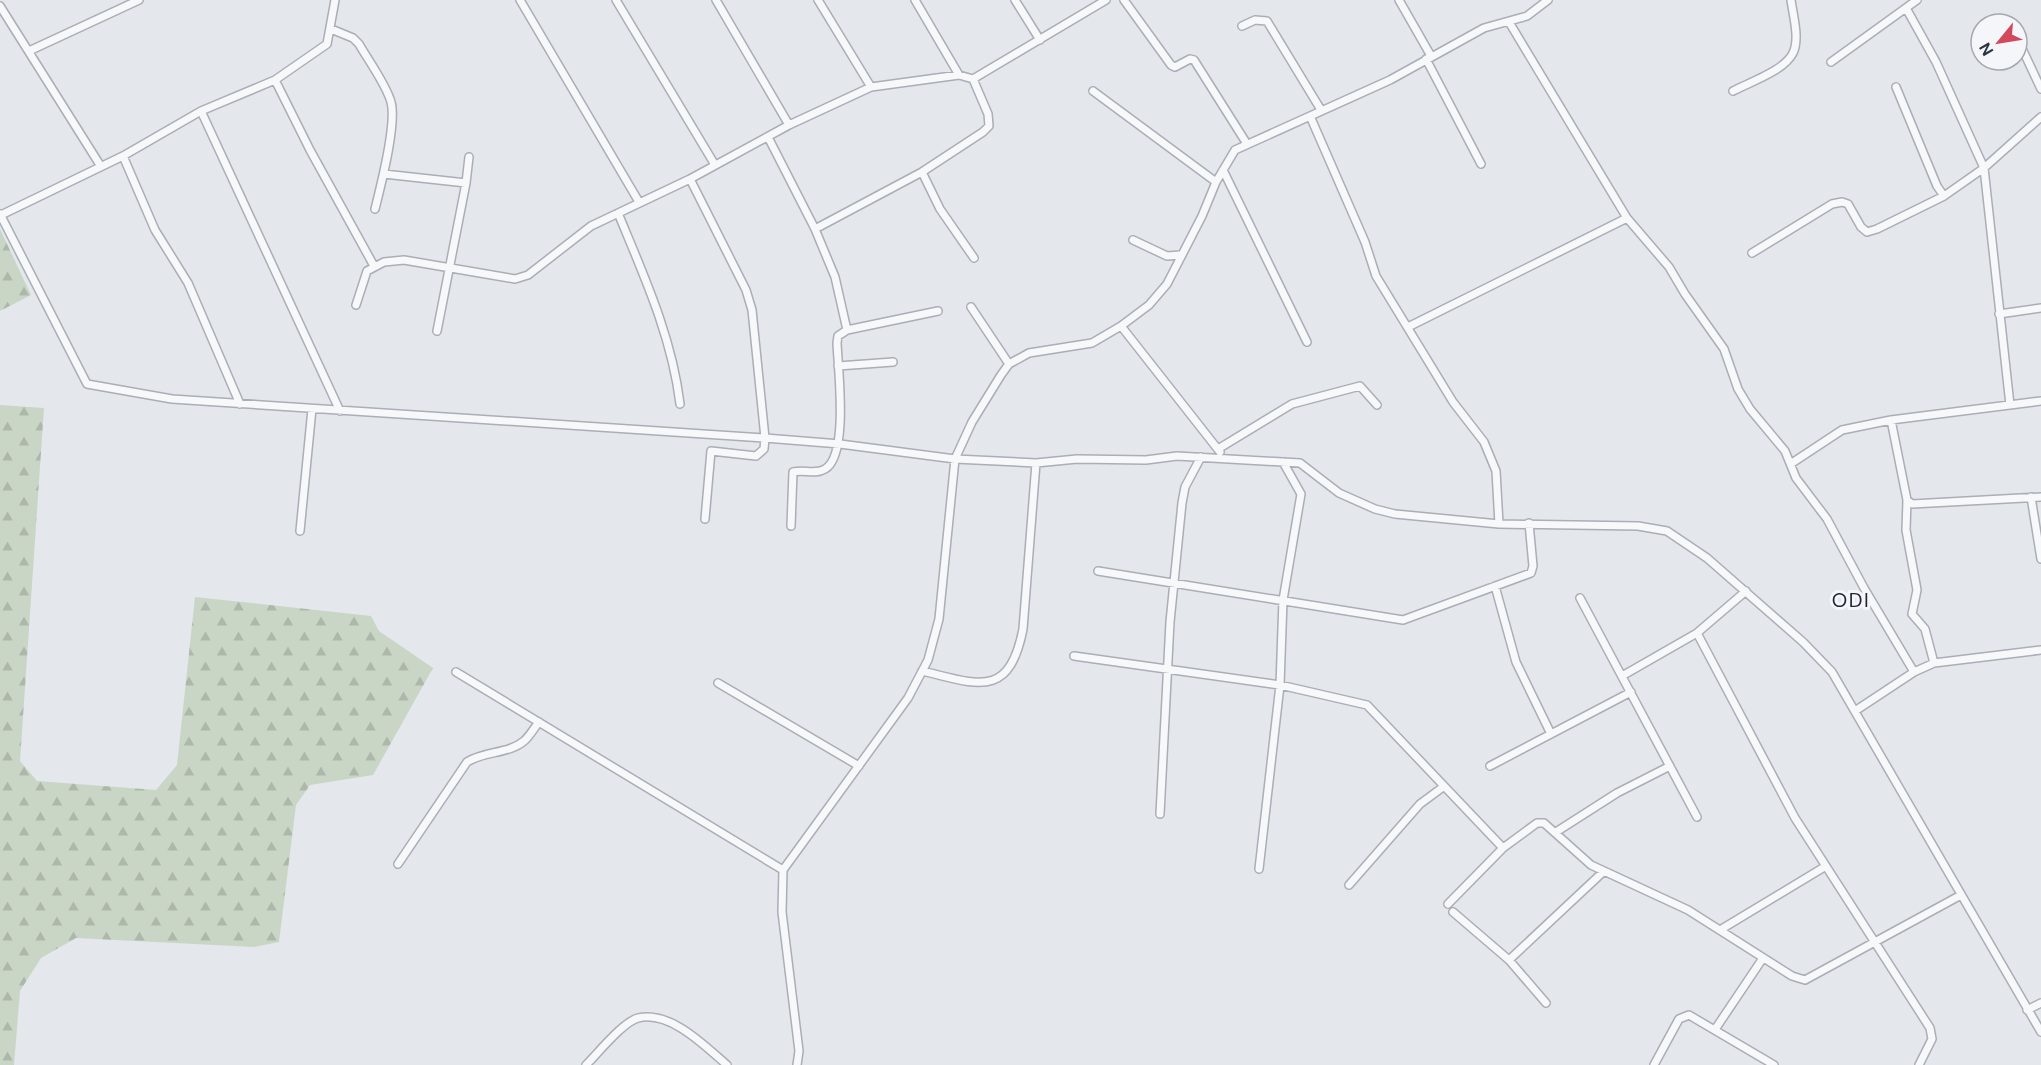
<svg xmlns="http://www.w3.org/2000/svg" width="2041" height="1065" font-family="'DM Sans',sans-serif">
	<defs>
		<pattern id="forest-firs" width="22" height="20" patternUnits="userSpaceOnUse" patternTransform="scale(1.5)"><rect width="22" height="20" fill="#c9d6c5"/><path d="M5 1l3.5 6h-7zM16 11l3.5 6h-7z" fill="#adb8ab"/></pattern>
	</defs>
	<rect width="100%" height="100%" fill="#e4e7ec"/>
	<path fill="url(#forest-firs)" d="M 0,229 L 31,295 L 0,311 Z
		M 0,405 L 44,408 L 20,761 L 37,781 L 156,790 L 177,765 L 195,597 L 371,616 L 379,631 L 433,668 L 373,775 L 310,785 L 296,805 L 279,942 L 254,947 L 76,938 L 41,958 L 20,991 L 14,1065 L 0,1065 Z"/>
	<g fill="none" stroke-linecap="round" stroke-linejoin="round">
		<g stroke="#a9aeb7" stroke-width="10">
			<path id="street" d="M 520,0 L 639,202
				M 616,0 L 715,165
				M 716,0 L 789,125
				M 818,0 L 871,87
				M 915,0 L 959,75
				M 1015,0 L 1040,40
				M 1124,0 L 1171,65 L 1175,67 L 1190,59 L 1194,60 L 1247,144
				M 1399,0 L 1431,56
				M 0,6 L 100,165
				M 1906,8 L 1936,62 L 1984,168 L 2010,405
				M 1509,22 L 1627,218 L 1669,267 L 1685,294 L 1724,349 L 1738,389 L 1750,409 L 1785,451 L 1796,478 L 1827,519 L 1864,588 L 1914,672
				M 1242,26 L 1255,20 L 1267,21 L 1321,110
				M 331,29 L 353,38 L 359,44 C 368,60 386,84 391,102 C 397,124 381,185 375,209
				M 2018,40 L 2041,89
				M 29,51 L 139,0
				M 1426,59 L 1481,164
				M 1831,62 L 1917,0
				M 275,80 L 310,150 L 374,266
				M 1896,87 L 1937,186 L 1944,196
				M 1093,91 L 1216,182
				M 1733,91 C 1750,82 1784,71 1793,53 C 1800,39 1793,15 1791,0
				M 201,111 L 340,411
				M 1310,116 L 1365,242 L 1376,276 L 1453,402 L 1484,442 L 1496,471 L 1499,524
				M 768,137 L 815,229 L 922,172 L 983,132 L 989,126 L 988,114 L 973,79
				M 123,156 L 155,230 L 188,283 L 240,404
				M 1223,170 L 1307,342
				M 922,172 L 940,209 L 974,258
				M 384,174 L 466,183 L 437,331
				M 690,179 L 746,290 L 752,310 L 765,438 L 764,449 L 756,456 L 711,451 L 705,519
				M 466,183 L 469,157
				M 618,213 C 644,276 672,337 680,404
				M 0,214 L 87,384 L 172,399 L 765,438 L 840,444 L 955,459 L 1036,463 L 1077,459 L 1146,460 L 1177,456 L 1300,463 L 1339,493 L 1375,509 L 1395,514 L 1499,524 L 1638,526 L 1667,531 L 1707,558 L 1803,642 L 1832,672 L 2041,1032
				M 1,215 L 123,156 L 201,111 L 275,80 L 327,44 L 335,0
				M 815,229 L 835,277 L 847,330 L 938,311
				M 1133,240 L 1167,256 L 1180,255
				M 1752,253 L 1832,204 L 1842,202 L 1848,204 L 1861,227 L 1867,232 L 1877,229 L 1944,196 L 1984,168 L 2041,117
				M 356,305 L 367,271 L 384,262 L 404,260 L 515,279 L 528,275 L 591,226 L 690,179 L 789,125 L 871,87 L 959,75 L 973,79 L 1106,0
				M 971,307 L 1009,364
				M 1999,314 L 2041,308
				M 1121,326 L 1220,452
				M 1408,327 L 1627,218
				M 838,366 L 893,362
				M 1891,420 L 1907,500 L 1906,530 L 1917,590 L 1912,614 L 1925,629 L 1934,663
				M 1218,449 L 1292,404 L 1360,386 L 1377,405
				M 1792,463 L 1842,430 L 1891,420 L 2041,401
				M 2031,497 L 2041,559
				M 1907,500 L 1912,504 L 2041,497
				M 791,526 L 793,472 C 804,469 815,475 825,469 C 849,455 838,369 837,343 L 838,336 L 847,330
				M 300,531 L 312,409
				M 1098,571 L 1403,620 L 1531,573 L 1533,566 L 1529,523
				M 1495,586 L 1516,662 L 1551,734
				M 1580,598 L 1697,817
				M 1697,633 L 1795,818 L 1930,1028 L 1932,1039 L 1919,1065
				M 1074,656 L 1280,685 L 1367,705 L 1503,848 L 1537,823 L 1544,823 L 1591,865 L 1688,910 L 1792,976 L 1805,980 L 1961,895
				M 922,671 C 977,684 1009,700 1023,629 L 1036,463
				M 456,672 L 783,870
				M 1622,676 L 1697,633 L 1746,591
				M 718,683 L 859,766
				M 1855,711 L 1914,672 L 1934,663 L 2041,650
				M 1490,766 L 1631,692
				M 1160,814 L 1170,622 L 1182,503 L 1185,487 L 1201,457
				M 1556,832 L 1617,793 L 1670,766
				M 398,864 L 467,762 C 484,751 509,754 524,741 C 530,736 534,728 539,722
				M 1259,869 L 1280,685 L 1283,600 L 1301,494 L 1283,462
				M 1349,885 L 1420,804 L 1443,787
				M 1448,904 L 1503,848
				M 1453,912 L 1509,960 L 1546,1003
				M 1720,930 L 1826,866
				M 1509,960 L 1603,872
				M 2027,1010 L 2041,1003
				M 1716,1028 L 1763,958
				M 586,1065 C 598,1053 623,1022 638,1018 C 670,1010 705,1046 727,1065
				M 797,1065 L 799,1051 L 782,912 L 783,870 L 908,698 L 928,660 L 939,619 L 955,459 L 972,422 L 1001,375 L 1009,364 L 1029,353 L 1092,343 L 1121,326 L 1149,305 L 1167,284 L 1202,216 L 1216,182 L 1235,150 L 1390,80 L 1484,28 L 1527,16 L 1548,0
				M 1654,1065 L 1679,1019 L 1689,1015 L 1774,1065"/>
		</g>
		<use href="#street" stroke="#f7f8fa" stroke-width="7"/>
	</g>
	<g text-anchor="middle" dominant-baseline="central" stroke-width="6" stroke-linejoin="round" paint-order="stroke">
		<g font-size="20" letter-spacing="1.5" fill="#1d2536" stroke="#f4f6f9">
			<text x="1851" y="600">ODI</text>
		</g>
	</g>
	<g transform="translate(1999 42) rotate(240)"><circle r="28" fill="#f4f6f9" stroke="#a4a8b1" stroke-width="1.5"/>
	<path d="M0-4.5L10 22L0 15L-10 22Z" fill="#d1495b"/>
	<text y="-9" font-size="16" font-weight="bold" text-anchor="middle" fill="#2b3445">N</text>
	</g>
</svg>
